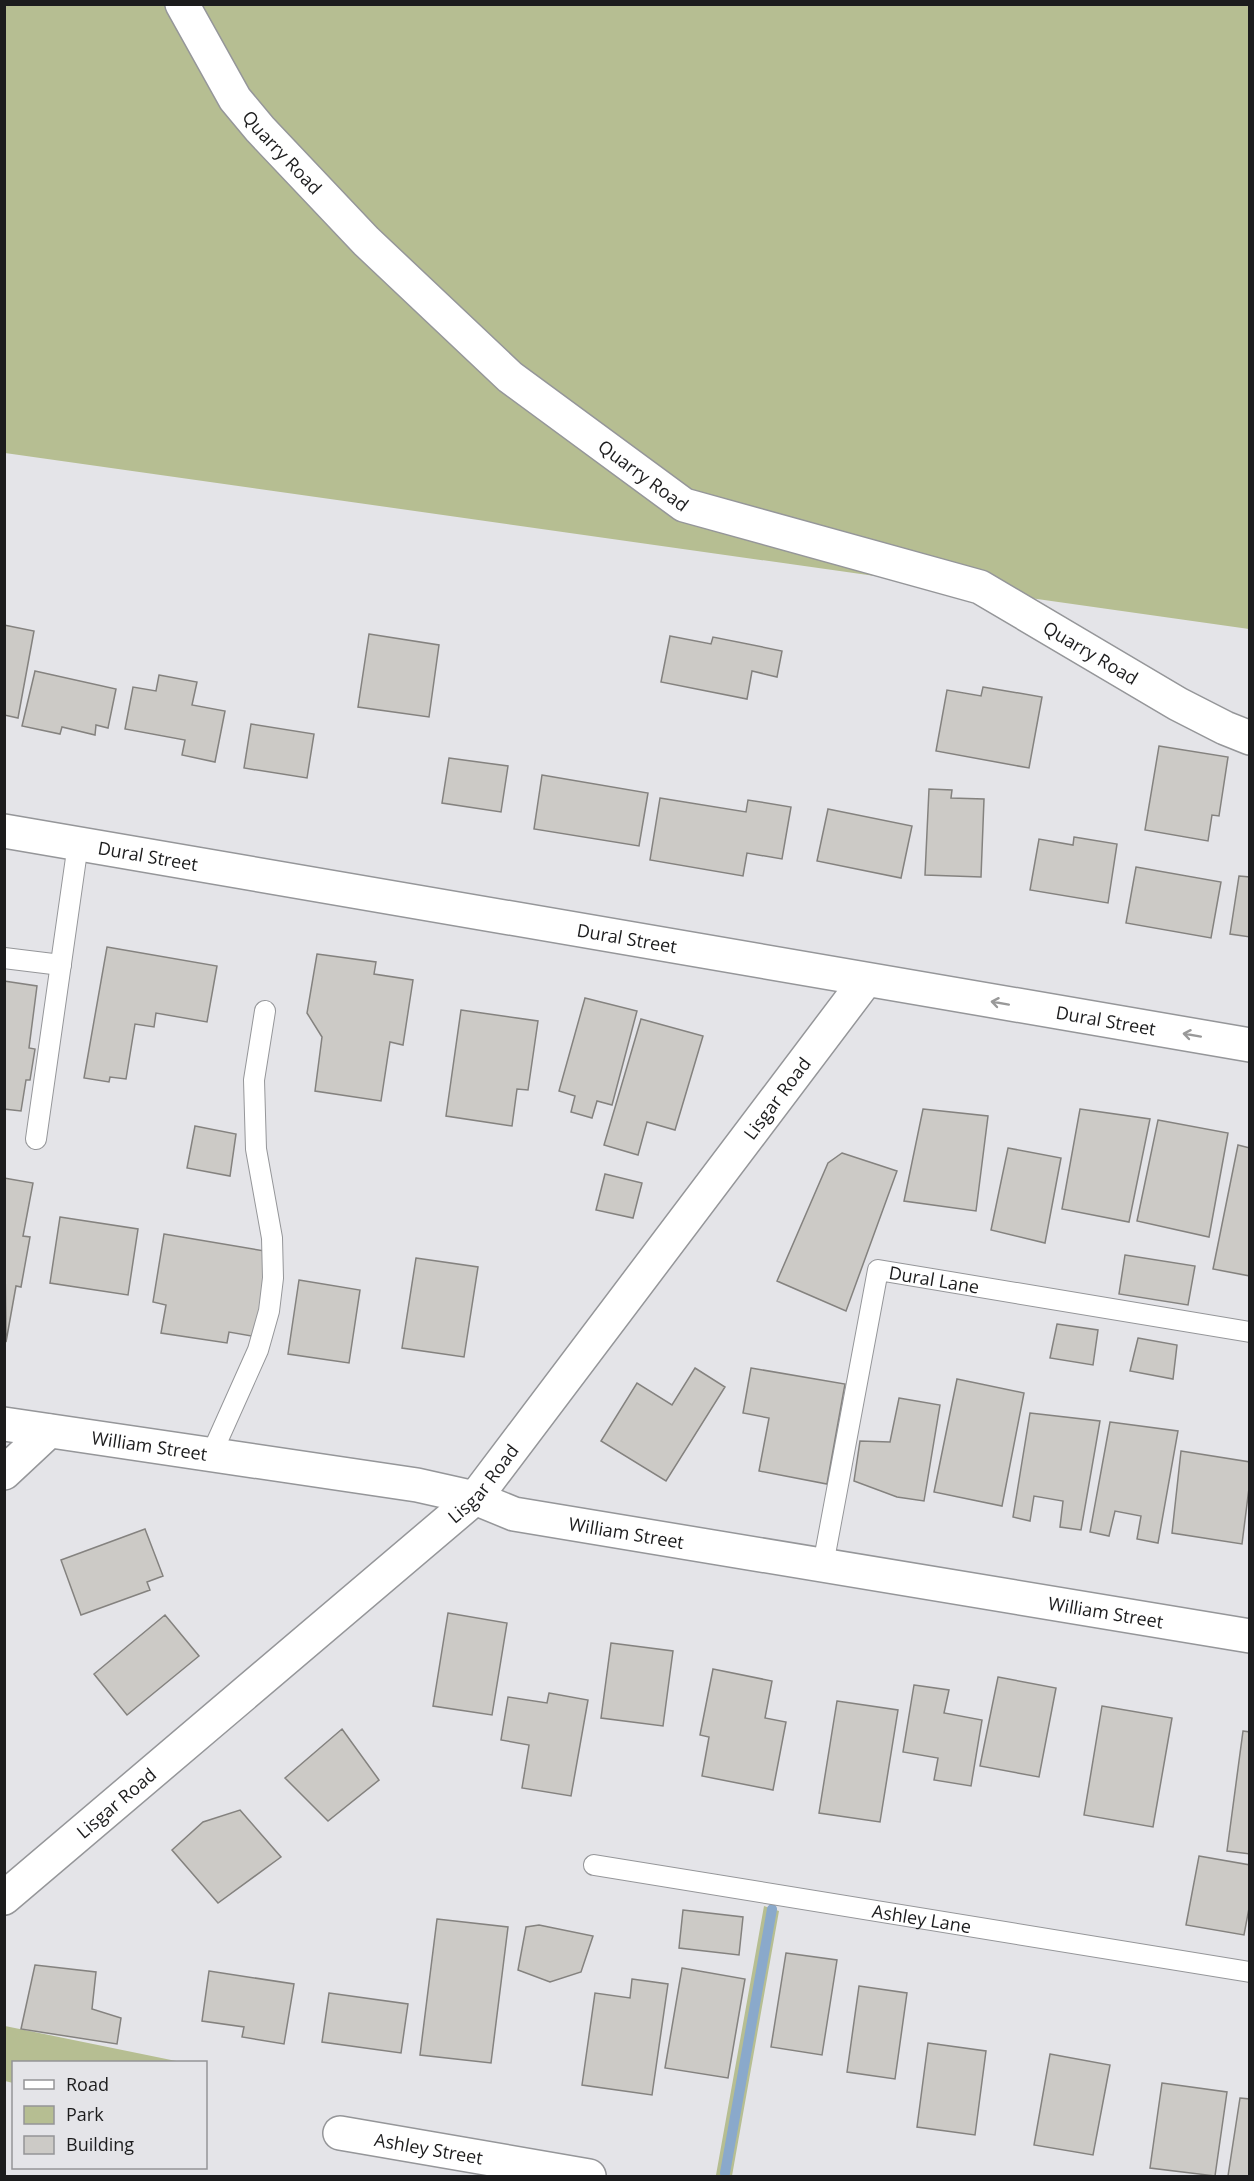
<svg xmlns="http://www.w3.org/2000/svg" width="1254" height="2181" font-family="'Open Sans',sans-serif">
	<rect width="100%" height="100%" fill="#e4e4e8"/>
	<path fill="#b6be92" d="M 5,5 L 1249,5 L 1249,629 L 5,453 Z
		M 764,1906 L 779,1911 L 732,2176 L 716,2175 Z
		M 5,2026 L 181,2062 L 14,2062 L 13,2083 L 5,2081 Z"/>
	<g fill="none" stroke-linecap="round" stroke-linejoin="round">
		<path stroke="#8aa9cb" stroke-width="10" d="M 725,2173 L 772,1909"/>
	</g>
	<path fill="#cccac6" stroke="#84827f" stroke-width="1.5" d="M 4,625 L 34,631 L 18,718 L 4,715 Z
		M 369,634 L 439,645 L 429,717 L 358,707 Z
		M 670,636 L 711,644 L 713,637 L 782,651 L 777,677 L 752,671 L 747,699 L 661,682 Z
		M 35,671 L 116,689 L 108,728 L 96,725 L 95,735 L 62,727 L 60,734 L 22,726 Z
		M 159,675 L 197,682 L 192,705 L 225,711 L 215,762 L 182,755 L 185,740 L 125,729 L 133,687 L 156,691 Z
		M 983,687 L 1042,697 L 1029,768 L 936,751 L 947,690 L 981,696 Z
		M 251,724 L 314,734 L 307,778 L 244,768 Z
		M 1159,746 L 1228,757 L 1219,816 L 1212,815 L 1208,841 L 1145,830 Z
		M 449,758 L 508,766 L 501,812 L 442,803 Z
		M 542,775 L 648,793 L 639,846 L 534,829 Z
		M 929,789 L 952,790 L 951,798 L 984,799 L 981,877 L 925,875 Z
		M 660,798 L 746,812 L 748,800 L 791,807 L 782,859 L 747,853 L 743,876 L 650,860 Z
		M 828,809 L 912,826 L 901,878 L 817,861 Z
		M 1074,837 L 1117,844 L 1108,903 L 1030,890 L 1039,839 L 1073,845 Z
		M 1136,867 L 1221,882 L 1211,938 L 1126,923 Z
		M 1239,876 L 1250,877 L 1250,937 L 1230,934 Z
		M 107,947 L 217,966 L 207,1022 L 156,1013 L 154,1027 L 135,1024 L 126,1079 L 110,1077 L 109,1082 L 84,1078 Z
		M 317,954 L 376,962 L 374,974 L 413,980 L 403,1045 L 390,1042 L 381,1101 L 315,1091 L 322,1037 L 307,1013 Z
		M 4,981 L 37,986 L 29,1048 L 35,1049 L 30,1080 L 26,1080 L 21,1111 L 4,1109 Z
		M 585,998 L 637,1011 L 612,1105 L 597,1101 L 592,1118 L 571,1112 L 575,1096 L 559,1091 Z
		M 461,1010 L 538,1021 L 528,1090 L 517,1089 L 512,1126 L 446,1116 Z
		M 641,1019 L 703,1036 L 675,1130 L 647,1122 L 638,1155 L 604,1145 Z
		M 923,1109 L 988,1116 L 976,1211 L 904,1201 Z
		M 1080,1109 L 1150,1119 L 1129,1222 L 1062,1209 Z
		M 1158,1120 L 1228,1133 L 1209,1237 L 1137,1221 Z
		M 195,1126 L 236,1134 L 230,1176 L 187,1168 Z
		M 1238,1145 L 1250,1148 L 1250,1276 L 1213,1269 Z
		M 1008,1148 L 1061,1158 L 1045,1243 L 991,1230 Z
		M 842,1153 L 897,1171 L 846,1311 L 777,1281 L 828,1163 Z
		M 605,1174 L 642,1183 L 633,1218 L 596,1210 Z
		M 4,1178 L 33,1183 L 23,1236 L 30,1237 L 21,1287 L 16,1286 L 6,1342 Z
		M 60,1217 L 138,1229 L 128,1295 L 50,1283 Z
		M 164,1234 L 271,1252 L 257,1337 L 229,1332 L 227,1343 L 161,1333 L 166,1305 L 153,1302 Z
		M 1125,1255 L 1195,1266 L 1188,1305 L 1119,1294 Z
		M 416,1258 L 478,1267 L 464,1357 L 402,1348 Z
		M 299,1280 L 360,1290 L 349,1363 L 288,1354 Z
		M 1057,1324 L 1098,1330 L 1093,1365 L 1050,1358 Z
		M 1138,1338 L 1177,1345 L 1173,1379 L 1130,1371 Z
		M 695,1368 L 725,1387 L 666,1481 L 601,1441 L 637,1383 L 672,1405 Z
		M 751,1368 L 845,1384 L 827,1484 L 759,1471 L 769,1418 L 743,1413 Z
		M 957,1379 L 1024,1393 L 1002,1506 L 934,1492 Z
		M 899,1398 L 940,1405 L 924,1501 L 897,1497 L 854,1481 L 860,1441 L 890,1442 Z
		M 1030,1413 L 1100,1421 L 1081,1530 L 1060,1527 L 1063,1501 L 1034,1496 L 1030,1521 L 1013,1517 Z
		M 1110,1422 L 1178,1431 L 1158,1543 L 1137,1539 L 1141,1516 L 1115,1511 L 1109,1536 L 1090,1532 Z
		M 1181,1451 L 1250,1462 L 1250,1480 L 1242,1544 L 1172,1533 Z
		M 145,1529 L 163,1576 L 147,1582 L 150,1590 L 81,1615 L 61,1560 Z
		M 448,1613 L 507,1623 L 492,1715 L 433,1706 Z
		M 165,1615 L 199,1656 L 127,1715 L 94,1674 Z
		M 611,1643 L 673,1651 L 663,1726 L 601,1718 Z
		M 713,1669 L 772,1681 L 765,1718 L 786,1722 L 773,1790 L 702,1776 L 709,1737 L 700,1735 Z
		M 998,1677 L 1056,1688 L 1039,1777 L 980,1766 Z
		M 914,1685 L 949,1690 L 944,1713 L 982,1720 L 971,1786 L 934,1780 L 938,1758 L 903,1752 Z
		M 549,1693 L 588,1700 L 571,1796 L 522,1788 L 529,1745 L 501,1740 L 508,1697 L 547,1703 Z
		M 837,1701 L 898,1710 L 880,1822 L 819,1813 Z
		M 1102,1706 L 1172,1718 L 1153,1827 L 1084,1815 Z
		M 342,1729 L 379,1780 L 328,1821 L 285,1778 Z
		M 1243,1731 L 1250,1732 L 1250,1854 L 1227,1851 Z
		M 240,1810 L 281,1857 L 218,1903 L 172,1850 L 203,1822 Z
		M 1199,1856 L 1250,1865 L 1250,1903 L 1244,1935 L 1186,1925 Z
		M 683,1910 L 743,1917 L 739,1955 L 679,1948 Z
		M 437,1919 L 508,1927 L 491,2063 L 420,2055 Z
		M 539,1925 L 593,1936 L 581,1972 L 550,1982 L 518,1970 L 526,1927 Z
		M 786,1953 L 837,1960 L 822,2055 L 771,2047 Z
		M 35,1965 L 96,1972 L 92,2009 L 121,2018 L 117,2044 L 21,2029 Z
		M 682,1968 L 745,1979 L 728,2078 L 665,2068 Z
		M 209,1971 L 294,1984 L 284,2044 L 242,2037 L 244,2027 L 202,2021 Z
		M 632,1979 L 668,1984 L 652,2095 L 582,2085 L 595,1993 L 630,1998 Z
		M 859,1986 L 907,1993 L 895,2079 L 847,2072 Z
		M 329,1993 L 408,2004 L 401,2053 L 322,2042 Z
		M 928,2043 L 986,2051 L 975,2135 L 917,2127 Z
		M 1050,2054 L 1110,2065 L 1093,2155 L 1034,2145 Z
		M 1162,2083 L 1227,2092 L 1215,2176 L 1150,2168 Z
		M 1240,2098 L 1250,2099 L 1250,2176 L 1228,2176 Z"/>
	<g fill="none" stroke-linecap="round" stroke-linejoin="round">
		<g stroke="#959699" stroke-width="22">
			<g id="service">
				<path d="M 4,958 L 61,965"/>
				<path d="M 36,1139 L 78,844"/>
				<path d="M 211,1455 L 258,1350 L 269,1311 L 273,1278 L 272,1238 L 256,1149 L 254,1080 L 265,1011"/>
				<path id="s1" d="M 823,1565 L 878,1270 L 1250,1332"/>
				<path id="s2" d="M 594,1865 L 1250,1972"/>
			</g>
		</g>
		<g stroke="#959699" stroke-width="36">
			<g id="minor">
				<path id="s3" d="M 182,4 L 235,99 L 260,129 L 366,241 L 510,377 L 684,505 L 980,587 L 1178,704 L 1225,728 L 1250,738"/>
				<path id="s4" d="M 4,831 L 1250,1045"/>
				<path id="s5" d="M 4,1424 L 417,1485 L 475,1498 L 514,1514 L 1250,1636"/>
				<path d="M 4,1473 L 49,1431"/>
				<path id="s6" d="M 4,1898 L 475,1498 L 866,980"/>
				<path id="s7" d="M 340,2133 L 589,2176"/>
			</g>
		</g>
		<use href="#service" stroke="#fff" stroke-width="20"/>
		<use href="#minor" stroke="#fff" stroke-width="33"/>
	</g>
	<defs><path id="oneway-shaft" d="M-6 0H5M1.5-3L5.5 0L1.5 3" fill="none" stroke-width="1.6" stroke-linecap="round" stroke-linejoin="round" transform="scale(1.5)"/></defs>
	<g stroke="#999">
		<use href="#oneway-shaft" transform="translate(1000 1003) rotate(-170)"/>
		<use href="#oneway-shaft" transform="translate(1192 1035) rotate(-170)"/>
	</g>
	<g text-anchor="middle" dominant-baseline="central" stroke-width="4.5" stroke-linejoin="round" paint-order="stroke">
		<g font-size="18" fill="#1c1c1d" stroke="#e4e4e8">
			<text stroke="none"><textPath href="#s3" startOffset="180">Quarry Road</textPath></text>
			<text stroke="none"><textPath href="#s3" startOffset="666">Quarry Road</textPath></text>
			<text stroke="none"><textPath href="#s3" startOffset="1152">Quarry Road</textPath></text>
			<text stroke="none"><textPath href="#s4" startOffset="146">Dural Street</textPath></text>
			<text stroke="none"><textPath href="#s4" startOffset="632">Dural Street</textPath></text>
			<text stroke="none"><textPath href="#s4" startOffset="1118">Dural Street</textPath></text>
			<text stroke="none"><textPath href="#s6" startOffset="1119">Lisgar Road</textPath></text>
			<text stroke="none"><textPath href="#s1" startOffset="357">Dural Lane</textPath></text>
			<text stroke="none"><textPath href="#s5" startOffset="147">William Street</textPath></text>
			<text stroke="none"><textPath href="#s6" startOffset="634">Lisgar Road</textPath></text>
			<text stroke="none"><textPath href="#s5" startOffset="633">William Street</textPath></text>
			<text stroke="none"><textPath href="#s5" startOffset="1119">William Street</textPath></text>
			<text stroke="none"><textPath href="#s6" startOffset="147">Lisgar Road</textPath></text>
			<text stroke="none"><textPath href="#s2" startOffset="332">Ashley Lane</textPath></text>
			<text stroke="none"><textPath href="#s7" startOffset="90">Ashley Street</textPath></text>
		</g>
	</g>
	<rect width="1254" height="2181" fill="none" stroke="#1c1c1d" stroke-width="12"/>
	<rect x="12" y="2061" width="195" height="108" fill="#e4e4e8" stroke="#949497" stroke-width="1.5"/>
	<rect x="24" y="2080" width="30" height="9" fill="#ffffff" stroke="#949497" stroke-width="1.5"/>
	<text x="66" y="2091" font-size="18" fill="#1c1c1d">Road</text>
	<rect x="24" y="2106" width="30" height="18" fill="#b6be92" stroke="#949497" stroke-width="1.5"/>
	<text x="66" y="2121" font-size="18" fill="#1c1c1d">Park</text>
	<rect x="24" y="2136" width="30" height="18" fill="#cccac6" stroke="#949497" stroke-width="1.5"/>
	<text x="66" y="2151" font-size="18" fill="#1c1c1d">Building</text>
</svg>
